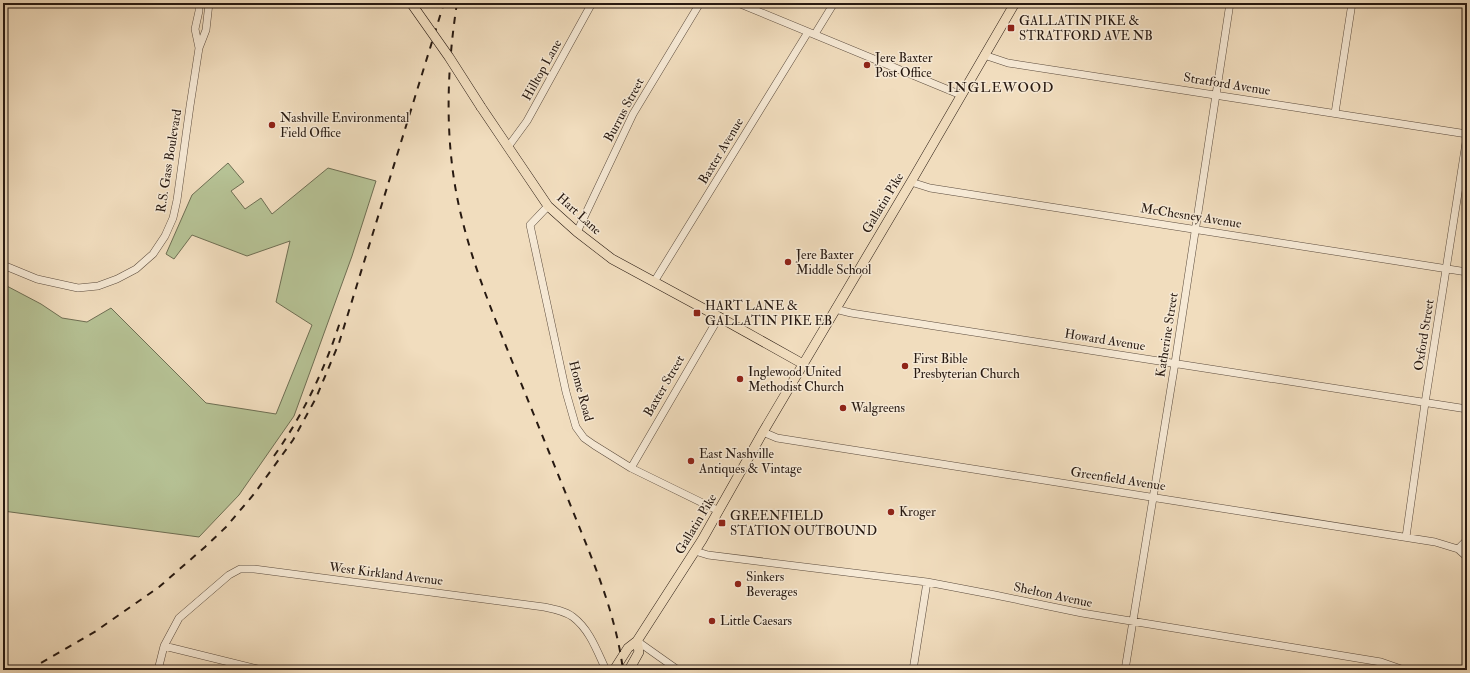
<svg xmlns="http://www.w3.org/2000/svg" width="1470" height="673" font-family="'IM FELL Double Pica',serif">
	<rect width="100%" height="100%" fill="#f1ddbe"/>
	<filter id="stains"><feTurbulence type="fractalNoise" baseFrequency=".005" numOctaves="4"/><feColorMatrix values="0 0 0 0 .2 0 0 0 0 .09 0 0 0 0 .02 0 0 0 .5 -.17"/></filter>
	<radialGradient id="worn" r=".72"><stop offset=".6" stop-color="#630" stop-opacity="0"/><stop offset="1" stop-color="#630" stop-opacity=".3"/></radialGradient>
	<path fill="#b6c295" stroke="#6e6e53" d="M 228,163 L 244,182 L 231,191 L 245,209 L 261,198 L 272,214 L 328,168 L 376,181 L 352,256 L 294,416 L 239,495 L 199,537 L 3,511 L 3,284 L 41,304 L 62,318 L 87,322 L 111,308 L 206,403 L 276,414 L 312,325 L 276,302 L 290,241 L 247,256 L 192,235 L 174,259 L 166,254 L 192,195 Z"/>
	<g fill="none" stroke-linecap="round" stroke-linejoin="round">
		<g stroke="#5a4a3c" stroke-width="8">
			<path id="minor" d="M 199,3 L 199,11 L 195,29 L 199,48
				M 738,3 L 961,95
				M 815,34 L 834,3
				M 984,55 L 1008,63 L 1467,134
				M 1335,113 L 1352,3
				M 508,147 L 527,121 L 592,3
				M 911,182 L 930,188 L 1467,272
				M 548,206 L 530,225 L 566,392 L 576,427 L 584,438 L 594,445 L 631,468 L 719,511
				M 577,232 L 633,114 L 700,3
				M 3,265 L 37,279 L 78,288 L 98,286 L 117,279 L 136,269 L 153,254 L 165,236 L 173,218 L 177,200 L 190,106 L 199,48 L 206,30 L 209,3
				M 654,282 L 808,32
				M 835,309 L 851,313 L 1467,409
				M 763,432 L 777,438 L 1435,542 L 1458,549 L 1467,557
				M 631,468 L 719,317
				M 1406,537 L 1425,403 L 1467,136
				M 1458,549 L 1467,540
				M 695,551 L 708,555 L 927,582 L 995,595 L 1082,613 L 1381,662 L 1404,670
				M 637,641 L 678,670
				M 164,646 L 262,670
				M 158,670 L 164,646 L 179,618 L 229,575 L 240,569 L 254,569 L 544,607 C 554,609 565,611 573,617 C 590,630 597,651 606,670
				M 913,670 L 927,582
				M 1125,670 L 1175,363 L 1230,3"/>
		</g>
		<g stroke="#271911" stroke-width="10">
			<path id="major" d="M 481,107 L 548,206 L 577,232 L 612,259 L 719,317 L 803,364
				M 614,670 L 628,648 L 637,641 L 702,540 L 763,432 L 911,182 L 1015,3
				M 629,670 L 639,652 L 637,641"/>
		</g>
		<use href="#minor" stroke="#f6e9d5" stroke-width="7"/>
		<use href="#major" stroke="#f1ddbe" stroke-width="9"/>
		<path stroke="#271911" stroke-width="2" stroke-dasharray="7 7" stroke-linecap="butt" d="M 457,3 C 446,74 444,148 462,219 C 474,268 493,314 512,361 C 530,405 548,450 566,494 C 589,552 615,608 623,670
			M 274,456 C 303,415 325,369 340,322
			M 29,670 L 96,631 L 159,587 L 205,547 L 226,527 L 254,494 L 293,440 L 316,398 L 339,343 L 444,3"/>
		<g stroke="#271911" stroke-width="10" stroke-linecap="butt">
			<path id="major-bridge" d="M 411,3 L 449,57 L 481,107"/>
		</g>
		<use href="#major-bridge" stroke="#f1ddbe" stroke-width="9"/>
	</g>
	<g fill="#8f2418" stroke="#f6e9d5" stroke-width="1.5">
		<rect x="1007" y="24" width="8" height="8" rx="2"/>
		<circle cx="867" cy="65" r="4"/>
		<circle cx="272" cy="125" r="4"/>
		<circle cx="788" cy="262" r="4"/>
		<rect x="693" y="309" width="8" height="8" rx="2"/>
		<circle cx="905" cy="366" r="4"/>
		<circle cx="740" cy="379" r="4"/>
		<circle cx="843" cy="408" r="4"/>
		<circle cx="691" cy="461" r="4"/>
		<circle cx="891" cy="512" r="4"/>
		<rect x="718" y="519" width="8" height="8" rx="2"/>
		<circle cx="738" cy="584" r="4"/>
		<circle cx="712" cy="621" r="4"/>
	</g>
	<g text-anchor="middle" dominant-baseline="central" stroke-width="3" stroke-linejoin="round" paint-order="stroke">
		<g font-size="13" fill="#271911" stroke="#f6e9d5" text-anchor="start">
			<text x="1019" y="21">GALLATIN PIKE &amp;<tspan x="1019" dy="15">STRATFORD AVE NB</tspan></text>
			<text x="875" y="58">Jere Baxter<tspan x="875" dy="15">Post Office</tspan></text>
			<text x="280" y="118">Nashville Environmental<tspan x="280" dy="15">Field Office</tspan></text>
			<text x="796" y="255">Jere Baxter<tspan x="796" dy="15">Middle School</tspan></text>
			<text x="705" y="306">HART LANE &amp;<tspan x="705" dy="15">GALLATIN PIKE EB</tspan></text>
			<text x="913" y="359">First Bible<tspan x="913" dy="15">Presbyterian Church</tspan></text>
			<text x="748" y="372">Inglewood United<tspan x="748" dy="15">Methodist Church</tspan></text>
			<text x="851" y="408">Walgreens</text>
			<text x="699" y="454">East Nashville<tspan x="699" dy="15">Antiques &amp; Vintage</tspan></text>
			<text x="899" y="512">Kroger</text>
			<text x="730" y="516">GREENFIELD<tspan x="730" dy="15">STATION OUTBOUND</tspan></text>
			<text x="746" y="577">Sinkers<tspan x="746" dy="15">Beverages</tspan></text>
			<text x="720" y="621">Little Caesars</text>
		</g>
		<g font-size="13" fill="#271911" stroke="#f6e9d5">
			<text transform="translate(542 70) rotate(-61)">Hilltop Lane</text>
			<text transform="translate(1227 84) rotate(9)">Stratford Avenue</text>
			<text transform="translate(624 110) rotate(-62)">Burrus Street</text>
			<text transform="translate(721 151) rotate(-59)">Baxter Avenue</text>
			<text transform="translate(169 161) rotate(-81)">R.S. Gass Boulevard</text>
			<text transform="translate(883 203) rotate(-59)">Gallatin Pike</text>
			<text transform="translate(579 214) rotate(42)">Hart Lane</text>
			<text transform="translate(1191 216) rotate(9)">McChesney Avenue</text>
			<text transform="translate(1167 335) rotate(-81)">Katherine Street</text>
			<text transform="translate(1424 335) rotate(-81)">Oxford Street</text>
			<text transform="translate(1105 340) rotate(9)">Howard Avenue</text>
			<text transform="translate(664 386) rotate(-60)">Baxter Street</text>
			<text transform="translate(581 391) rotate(75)">Home Road</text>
			<text transform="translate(1118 479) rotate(9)">Greenfield Avenue</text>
			<text transform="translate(696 524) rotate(-59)">Gallatin Pike</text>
			<text transform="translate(386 574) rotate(7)">West Kirkland Avenue</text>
			<text transform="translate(1053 595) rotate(12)">Shelton Avenue</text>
		</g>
		<g font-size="14" letter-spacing="1" fill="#271911" stroke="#f6e9d5">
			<text x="1001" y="87">INGLEWOOD</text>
		</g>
	</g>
	<rect width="1470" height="673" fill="none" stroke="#f1ddbe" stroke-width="16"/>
	<rect x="4" y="4" width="1462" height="665" fill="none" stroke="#271911" stroke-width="2"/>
	<rect x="8" y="8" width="1454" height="657" fill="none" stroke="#271911"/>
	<rect width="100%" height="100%" filter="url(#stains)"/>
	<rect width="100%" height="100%" fill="url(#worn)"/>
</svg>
